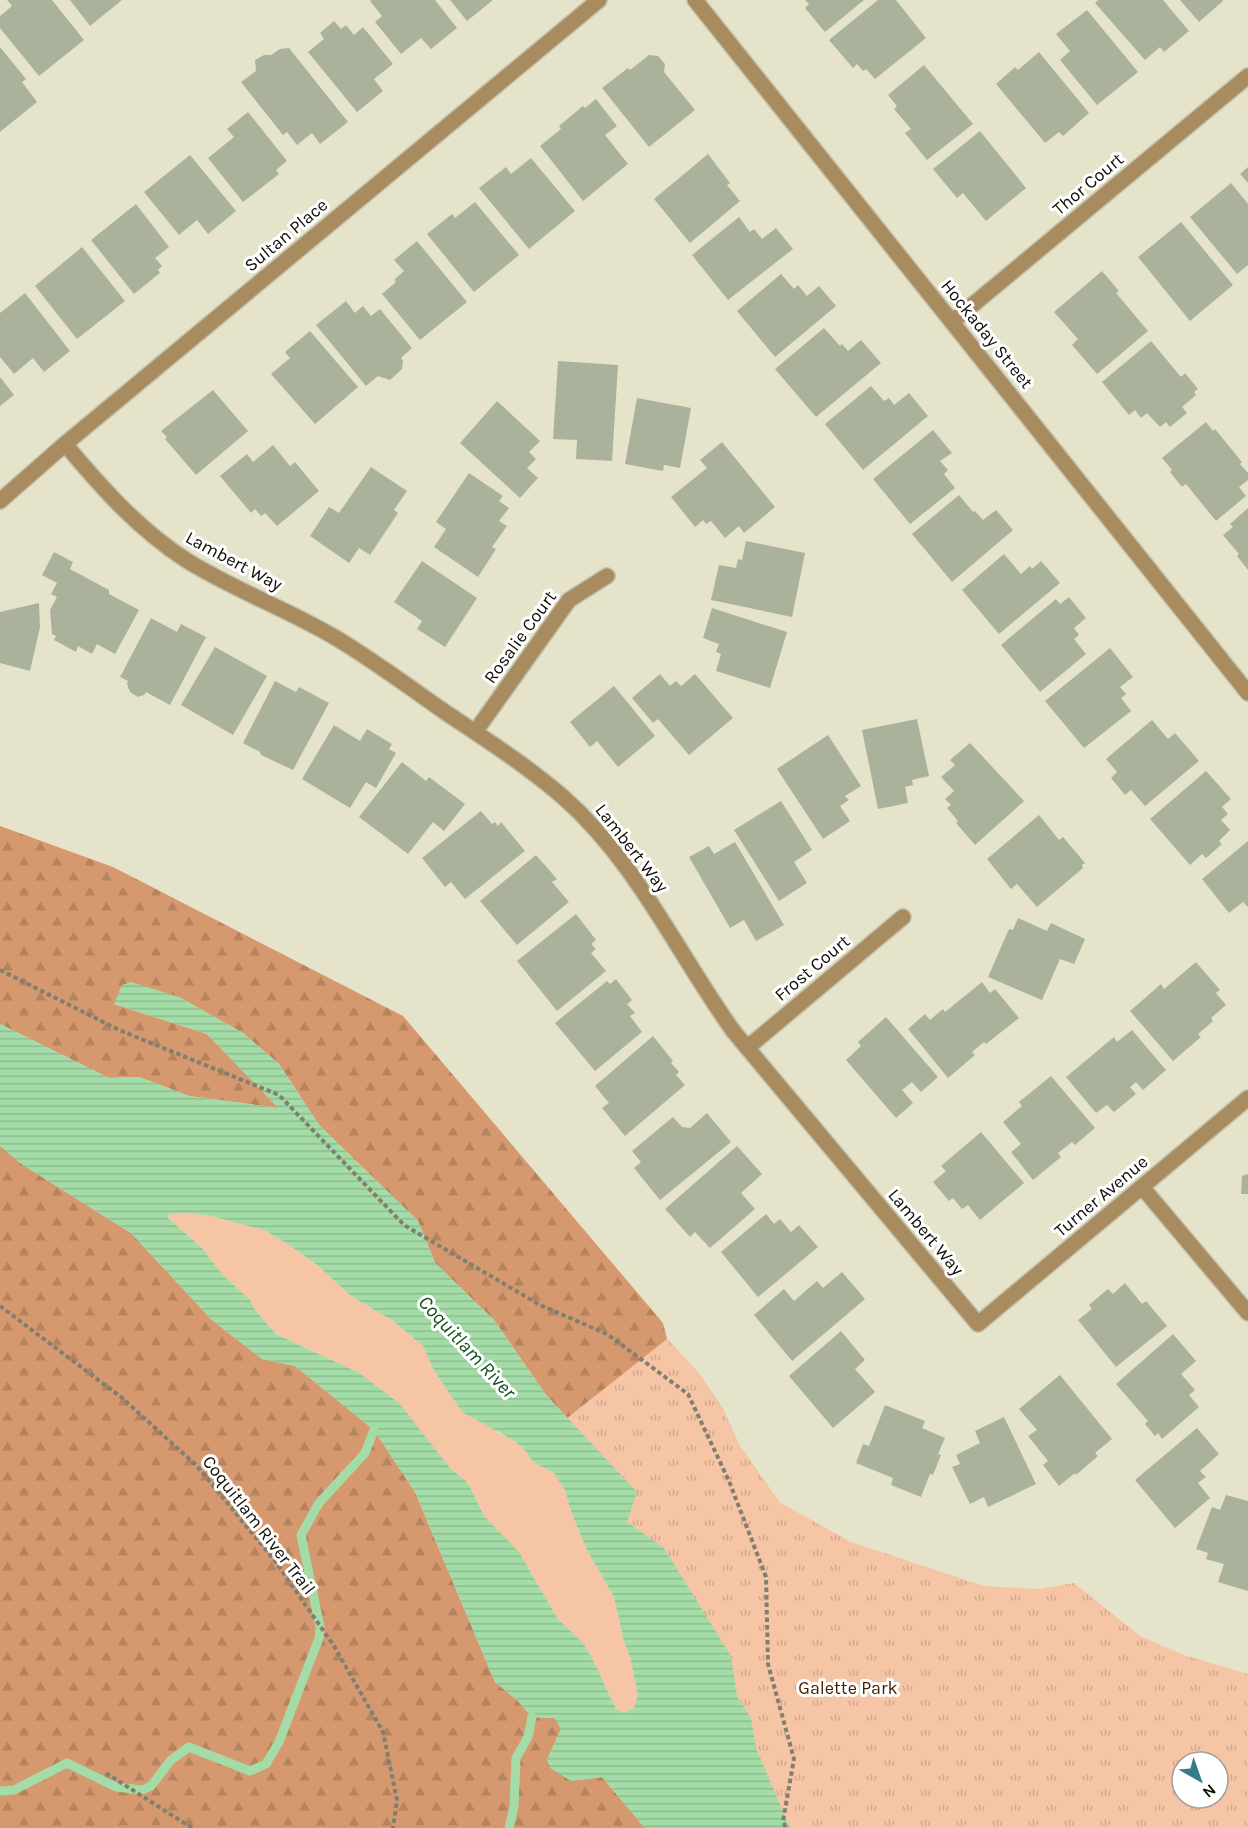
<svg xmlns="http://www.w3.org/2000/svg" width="1248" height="1828" font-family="Karla,sans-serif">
	<defs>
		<pattern id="forest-firs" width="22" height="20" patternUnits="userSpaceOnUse" patternTransform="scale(1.5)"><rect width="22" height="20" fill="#d6996f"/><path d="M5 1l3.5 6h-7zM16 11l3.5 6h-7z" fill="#b6835f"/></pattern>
		<pattern id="park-tufts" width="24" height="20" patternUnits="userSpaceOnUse" patternTransform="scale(1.5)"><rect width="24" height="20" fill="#f6c5a5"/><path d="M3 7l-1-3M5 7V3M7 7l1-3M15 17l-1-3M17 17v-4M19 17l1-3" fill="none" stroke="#d2a88d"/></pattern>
		<pattern id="water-rules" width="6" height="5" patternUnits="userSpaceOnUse" patternTransform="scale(1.5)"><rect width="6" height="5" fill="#a4dca8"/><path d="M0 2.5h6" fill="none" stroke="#8cbc8f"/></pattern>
	</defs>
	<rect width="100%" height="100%" fill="#e6e3cb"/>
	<path fill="#f6c5a5" d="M 187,1213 L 211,1216 L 264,1230 L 288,1244 L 316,1264 L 351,1296 L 393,1321 L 423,1346 L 434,1370 L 498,1433 L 513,1440 L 525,1450 L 533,1462 L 554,1473 L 566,1492 L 570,1509 L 586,1548 L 614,1597 L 624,1642 L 630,1657 L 638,1695 L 634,1708 L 624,1713 L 616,1709 L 595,1664 L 584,1644 L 557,1618 L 519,1552 L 484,1516 L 471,1489 L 465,1480 L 450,1468 L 359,1373 L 276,1334 L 255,1310 L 250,1300 L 223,1275 L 201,1247 L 168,1218 L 169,1214 Z"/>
	<path fill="url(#forest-firs)" d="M 0,826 L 113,867 L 403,1016 L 663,1323 L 667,1339 L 700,1375 L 723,1409 L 739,1445 L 779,1502 L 637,1492 L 546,1395 L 494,1320 L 435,1263 L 418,1221 L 319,1125 L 279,1064 L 243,1033 L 179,997 L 114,1004 L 207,1034 L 279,1108 L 189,1096 L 139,1077 L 109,1078 L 0,1024 Z
		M 0,1146 L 23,1165 L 131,1233 L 212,1320 L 262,1359 L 295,1366 L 374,1430 L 415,1492 L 495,1682 L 517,1700 L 532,1717 L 555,1718 L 561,1729 L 547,1760 L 571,1781 L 602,1777 L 645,1828 L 0,1828 Z"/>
	<path fill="url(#park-tufts)" fill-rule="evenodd" d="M 667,1339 L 700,1375 L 723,1409 L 739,1445 L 779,1502 L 851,1542 L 984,1586 L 1039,1589 L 1074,1583 L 1140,1636 L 1184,1655 L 1248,1674 L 1248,1828 L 727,1828 L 566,1419 ZM 1182,1762 L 1218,1762 L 1218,1798 L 1182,1798 Z"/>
	<path fill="url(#water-rules)" fill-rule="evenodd" d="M 131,982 L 179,997 L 243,1033 L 279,1064 L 319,1125 L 418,1221 L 435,1263 L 494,1320 L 546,1395 L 637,1492 L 627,1522 L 664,1548 L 731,1656 L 737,1696 L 751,1718 L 756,1748 L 790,1828 L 645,1828 L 602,1777 L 571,1781 L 550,1768 L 547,1760 L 561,1729 L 555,1718 L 532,1717 L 517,1700 L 495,1682 L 415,1492 L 374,1430 L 295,1366 L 262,1359 L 212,1320 L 131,1233 L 23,1165 L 0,1146 L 0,1024 L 109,1078 L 139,1077 L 189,1096 L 278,1108 L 207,1034 L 114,1004 L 122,985 ZM 187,1213 L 211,1216 L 264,1230 L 288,1244 L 316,1264 L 351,1296 L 393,1321 L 423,1346 L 434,1370 L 462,1412 L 513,1440 L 525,1450 L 533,1462 L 554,1473 L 566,1492 L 570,1509 L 586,1548 L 614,1597 L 624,1642 L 630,1657 L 638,1695 L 634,1708 L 624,1713 L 616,1709 L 595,1664 L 584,1644 L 557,1618 L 519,1552 L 484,1516 L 471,1489 L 465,1480 L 450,1468 L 399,1403 L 359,1373 L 276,1334 L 255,1310 L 250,1300 L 223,1275 L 201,1247 L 168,1218 L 169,1214 Z"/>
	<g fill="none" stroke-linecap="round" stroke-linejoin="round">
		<path stroke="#a4dca8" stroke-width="9" d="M 0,1791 L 14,1790 L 67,1763 L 116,1787 L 142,1790 L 151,1786 L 171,1760 L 189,1747 L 250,1771 L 266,1764 L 279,1742 L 319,1638 L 320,1627 L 301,1535 L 319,1503 L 365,1453 L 374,1430
			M 509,1828 L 514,1807 L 516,1758 L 528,1737 L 532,1717"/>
	</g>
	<path fill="#aab29c" d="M 7,0 L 52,0 L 84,40 L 39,76 L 0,28 L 0,16 L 12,6 Z
		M 70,0 L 122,0 L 90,26 Z
		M 372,0 L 435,0 L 457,28 L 431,49 L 421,38 L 401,54 L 375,22 L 382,16 L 370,1 Z
		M 450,0 L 493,0 L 467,21 Z
		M 805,0 L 864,0 L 825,32 L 805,8 L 809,4 Z
		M 878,0 L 896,0 L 926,38 L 875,79 L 866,69 L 863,71 L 857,64 L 853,68 L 829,40 Z
		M 1098,0 L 1163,0 L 1189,31 L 1164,52 L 1160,47 L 1145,60 L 1095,3 Z
		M 1180,0 L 1222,0 L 1223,1 L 1199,22 Z
		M 1087,10 L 1138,72 L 1097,105 L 1060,60 L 1070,51 L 1056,34 Z
		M 334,21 L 341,29 L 346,25 L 354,35 L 363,27 L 393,64 L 374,79 L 383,91 L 357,112 L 308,52 L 324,39 L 320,33 Z
		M 0,47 L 26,79 L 22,82 L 37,102 L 0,132 Z
		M 289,48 L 348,122 L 320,144 L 312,133 L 297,145 L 287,132 L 283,135 L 241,82 L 256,71 L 255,60 L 264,55 L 271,55 L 280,49 Z
		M 1039,52 L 1089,113 L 1063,136 L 1059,132 L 1045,143 L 996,84 L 1015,67 L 1018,70 Z
		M 649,55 L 658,56 L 665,64 L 664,72 L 695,110 L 649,147 L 602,88 L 628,68 L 630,70 Z
		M 924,65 L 973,124 L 927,160 L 905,133 L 911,129 L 894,109 L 897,106 L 888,95 Z
		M 596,99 L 617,126 L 605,135 L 628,164 L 583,201 L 540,146 L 561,129 L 559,126 L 583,106 L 585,108 Z
		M 248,112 L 287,161 L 276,170 L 279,174 L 243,202 L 208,158 L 234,137 L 227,129 Z
		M 980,131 L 1026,188 L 986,221 L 963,193 L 957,198 L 933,169 Z
		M 708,154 L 730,183 L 727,185 L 740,201 L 690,243 L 654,199 Z
		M 190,155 L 236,211 L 208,234 L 197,220 L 179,235 L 144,192 Z
		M 531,158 L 575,211 L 529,249 L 479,188 L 506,167 L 511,174 Z
		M 1248,167 L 1248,183 L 1240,174 Z
		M 1231,183 L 1248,204 L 1248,265 L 1237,274 L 1190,217 Z
		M 475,202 L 519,255 L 474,292 L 427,234 L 452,214 L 455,218 Z
		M 136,204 L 169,247 L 155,258 L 162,266 L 158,270 L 160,273 L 134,294 L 91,240 Z
		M 739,217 L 750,232 L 754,229 L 762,239 L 776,228 L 793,249 L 728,300 L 692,255 Z
		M 1181,222 L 1233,285 L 1190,321 L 1138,257 Z
		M 417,241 L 467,302 L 420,340 L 382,294 L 396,282 L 394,280 L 404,271 L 394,260 Z
		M 82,247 L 125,301 L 77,339 L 35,286 Z
		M 1102,271 L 1119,291 L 1116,293 L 1148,331 L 1097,374 L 1072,345 L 1078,339 L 1054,312 Z
		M 781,274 L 794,289 L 798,285 L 807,296 L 819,286 L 836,306 L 775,357 L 737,311 Z
		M 25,293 L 70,351 L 44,372 L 33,358 L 14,374 L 0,357 L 0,313 Z
		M 346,301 L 355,313 L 363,306 L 371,316 L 380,309 L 412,348 L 401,358 L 403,361 L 402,369 L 390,380 L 378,376 L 366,386 L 316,325 Z
		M 824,328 L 840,346 L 842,344 L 848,351 L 861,340 L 881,363 L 816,417 L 775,369 Z
		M 310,331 L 358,387 L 315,424 L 271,374 L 290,358 L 285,352 Z
		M 1151,341 L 1181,377 L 1185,373 L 1198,389 L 1194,392 L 1196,395 L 1182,407 L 1187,413 L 1170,427 L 1166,422 L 1160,427 L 1147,413 L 1141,418 L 1135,410 L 1129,415 L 1102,382 Z
		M 558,361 L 618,365 L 612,461 L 576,459 L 577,440 L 553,439 Z
		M 0,377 L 14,395 L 0,406 Z
		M 871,386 L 884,401 L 889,398 L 894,405 L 909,393 L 928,416 L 863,470 L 825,424 Z
		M 213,390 L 248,431 L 196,475 L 165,439 L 167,437 L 161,431 Z
		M 637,398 L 691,408 L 680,468 L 664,465 L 663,471 L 625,464 Z
		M 497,401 L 540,441 L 529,452 L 536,459 L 527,468 L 538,478 L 520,498 L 460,443 Z
		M 1206,422 L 1213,431 L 1215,429 L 1242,462 L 1240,464 L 1248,473 L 1248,480 L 1239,487 L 1246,496 L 1216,521 L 1186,484 L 1182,487 L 1170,472 L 1172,470 L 1162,458 Z
		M 933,430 L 952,453 L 940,461 L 948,470 L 944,474 L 955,488 L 910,524 L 873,479 Z
		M 722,442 L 775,507 L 744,533 L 739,526 L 725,538 L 711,521 L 706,524 L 703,520 L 695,527 L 671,497 L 707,468 L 700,460 Z
		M 273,445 L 290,466 L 295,462 L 319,491 L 277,526 L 265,513 L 261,516 L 255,509 L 251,513 L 220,476 L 247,454 L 253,462 Z
		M 371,467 L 407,491 L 394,510 L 398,513 L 370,555 L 359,548 L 349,563 L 310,536 L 329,507 L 339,513 Z
		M 469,473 L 503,496 L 499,501 L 509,508 L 499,521 L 507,526 L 492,547 L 496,549 L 478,577 L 434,547 L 446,529 L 436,522 Z
		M 959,495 L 973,512 L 975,511 L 983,520 L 996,510 L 1013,530 L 952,582 L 912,534 Z
		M 1248,508 L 1248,570 L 1237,556 L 1239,554 L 1223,535 L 1233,527 L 1230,524 Z
		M 746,541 L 805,553 L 792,617 L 711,600 L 719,565 L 736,568 L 738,559 L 742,560 Z
		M 54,552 L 73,562 L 70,569 L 109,590 L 109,594 L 139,610 L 115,654 L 97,644 L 92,654 L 78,646 L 76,652 L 54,640 L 56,636 L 52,634 L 50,610 L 57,597 L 51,594 L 57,583 L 42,575 Z
		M 1004,554 L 1021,574 L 1030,566 L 1032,569 L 1041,561 L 1060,583 L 999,634 L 962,590 Z
		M 422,561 L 477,598 L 445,647 L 417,629 L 422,621 L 394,602 Z
		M 1069,597 L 1086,618 L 1074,628 L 1079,635 L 1074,639 L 1086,654 L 1040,692 L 1001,645 L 1056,599 L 1060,604 Z
		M 39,603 L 40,627 L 30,671 L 0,663 L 0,612 Z
		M 712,608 L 787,632 L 770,688 L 716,671 L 721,654 L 716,652 L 719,644 L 703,638 Z
		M 151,618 L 177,632 L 181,624 L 206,637 L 170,705 L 146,692 L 144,695 L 138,697 L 130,692 L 127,684 L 128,681 L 120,677 Z
		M 215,647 L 267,676 L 233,735 L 181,705 Z
		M 1110,648 L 1133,677 L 1120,687 L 1126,694 L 1121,698 L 1131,711 L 1084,748 L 1045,701 Z
		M 660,674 L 670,686 L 676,681 L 681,686 L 695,674 L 733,718 L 689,755 L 658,719 L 653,723 L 632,698 Z
		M 275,681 L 296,692 L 299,687 L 329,703 L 293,770 L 261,755 L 260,752 L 243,743 Z
		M 614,686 L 655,736 L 618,767 L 597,741 L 590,747 L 570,722 Z
		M 917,719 L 929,776 L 912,780 L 913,785 L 905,787 L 908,803 L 878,809 L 862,730 Z
		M 1152,720 L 1168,739 L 1175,733 L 1199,761 L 1145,806 L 1131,790 L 1125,795 L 1111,778 L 1117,772 L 1106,759 Z
		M 334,725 L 360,741 L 367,729 L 392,744 L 389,749 L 396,753 L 376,788 L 366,782 L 350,808 L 302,779 Z
		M 828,735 L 861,786 L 845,796 L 849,800 L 840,806 L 850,821 L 823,839 L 777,769 Z
		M 970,743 L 1024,801 L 975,845 L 956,823 L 958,821 L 947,808 L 951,805 L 945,799 L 954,791 L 941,777 L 955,765 L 950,760 Z
		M 402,762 L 426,781 L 429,777 L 465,804 L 444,831 L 433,822 L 408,854 L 359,817 Z
		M 1206,771 L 1231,799 L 1222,807 L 1228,814 L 1221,820 L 1230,830 L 1219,841 L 1222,844 L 1206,858 L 1202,854 L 1190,865 L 1150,819 Z
		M 781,801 L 812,850 L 794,862 L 807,883 L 779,901 L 734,830 Z
		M 481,811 L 492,824 L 495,822 L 498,826 L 501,822 L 525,851 L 465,899 L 451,882 L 445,887 L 422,858 Z
		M 1039,815 L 1059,840 L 1063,837 L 1085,863 L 1082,865 L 1083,868 L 1037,907 L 1017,884 L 1011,889 L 987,859 Z
		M 1248,841 L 1248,907 L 1243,902 L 1229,913 L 1202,879 Z
		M 735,842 L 784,925 L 756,941 L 744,920 L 730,928 L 689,857 L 709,846 L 714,854 Z
		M 536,855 L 557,879 L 552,882 L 569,902 L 517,945 L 480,901 Z
		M 576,914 L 596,940 L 591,944 L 596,949 L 591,953 L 606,971 L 557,1011 L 517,961 Z
		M 1018,918 L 1047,931 L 1051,923 L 1085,939 L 1074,964 L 1060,959 L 1042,1000 L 988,977 L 1009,929 L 1013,930 Z
		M 1196,962 L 1220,990 L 1216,993 L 1226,1005 L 1211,1018 L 1213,1021 L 1198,1034 L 1201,1037 L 1173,1061 L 1130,1011 L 1161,984 L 1164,989 Z
		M 616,979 L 632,1000 L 627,1004 L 635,1013 L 630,1016 L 642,1032 L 595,1071 L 555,1023 L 607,981 L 610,984 Z
		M 982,982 L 990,993 L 995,989 L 1019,1018 L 986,1044 L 984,1042 L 972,1052 L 975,1055 L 948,1078 L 908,1029 L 925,1014 L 930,1020 L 943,1009 L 945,1012 Z
		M 886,1017 L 938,1077 L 921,1092 L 912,1082 L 902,1090 L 913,1103 L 896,1118 L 846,1060 L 861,1046 L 858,1042 Z
		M 1132,1030 L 1166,1070 L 1143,1090 L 1136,1082 L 1130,1087 L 1136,1094 L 1114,1112 L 1107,1105 L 1096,1113 L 1066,1077 L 1114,1037 L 1117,1042 Z
		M 653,1036 L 673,1061 L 671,1063 L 679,1072 L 676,1075 L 685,1085 L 625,1136 L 602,1108 L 609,1103 L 595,1086 Z
		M 1051,1076 L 1095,1128 L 1075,1145 L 1072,1142 L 1058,1153 L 1061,1157 L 1033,1180 L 1011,1152 L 1021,1144 L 1003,1122 L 1022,1106 L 1019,1102 Z
		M 707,1113 L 731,1142 L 660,1200 L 634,1168 L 641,1162 L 632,1151 L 673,1117 L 682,1127 L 690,1128 Z
		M 981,1132 L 1024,1183 L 980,1220 L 968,1205 L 962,1209 L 953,1198 L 949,1201 L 933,1182 L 946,1171 L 941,1166 Z
		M 737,1146 L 762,1174 L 741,1193 L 755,1209 L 710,1248 L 695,1232 L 690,1237 L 665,1209 Z
		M 1248,1174 L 1248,1194 L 1241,1194 L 1242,1176 Z
		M 766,1214 L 774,1224 L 780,1219 L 791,1232 L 799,1225 L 818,1247 L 758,1297 L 721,1252 Z
		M 842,1272 L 865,1299 L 792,1361 L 754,1315 L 784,1289 L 794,1301 L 817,1281 L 823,1288 Z
		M 1125,1283 L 1142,1304 L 1146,1301 L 1167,1326 L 1116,1367 L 1078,1320 L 1092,1309 L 1089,1305 L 1108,1289 L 1113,1294 Z
		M 841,1331 L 865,1360 L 855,1369 L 875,1392 L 833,1428 L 789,1376 Z
		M 1173,1334 L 1196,1361 L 1181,1374 L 1195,1390 L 1189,1395 L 1199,1407 L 1162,1439 L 1158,1433 L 1155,1436 L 1145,1424 L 1148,1421 L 1116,1384 Z
		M 1060,1375 L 1112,1439 L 1095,1453 L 1098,1456 L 1076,1475 L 1075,1473 L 1059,1486 L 1043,1465 L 1048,1461 L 1028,1436 L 1037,1430 L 1019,1409 Z
		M 885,1405 L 925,1421 L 922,1428 L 945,1438 L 938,1454 L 941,1455 L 933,1475 L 930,1474 L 921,1497 L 891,1485 L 893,1478 L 856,1463 L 863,1444 L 869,1446 Z
		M 1004,1417 L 1036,1484 L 988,1507 L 984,1497 L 970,1504 L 952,1467 L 960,1464 L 956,1455 L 980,1443 L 975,1431 Z
		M 1197,1428 L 1219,1454 L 1200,1471 L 1206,1477 L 1198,1483 L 1210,1498 L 1175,1528 L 1135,1480 Z
		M 1226,1495 L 1248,1501 L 1248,1591 L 1218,1582 L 1224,1564 L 1206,1559 L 1208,1553 L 1196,1549 L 1212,1507 L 1220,1510 Z"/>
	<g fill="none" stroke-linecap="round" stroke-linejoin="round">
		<g stroke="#c3c1ab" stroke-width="18">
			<path id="minor" d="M 695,0 L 1248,693
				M 952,322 L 1248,76
				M 65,444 C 101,487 138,529 186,560 C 234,590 287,609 336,638 C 373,660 409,687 445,712 C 485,739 526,765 563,797 C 637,862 677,953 734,1032 L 978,1324 L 1248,1098
				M 0,501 L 65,444 L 599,0
				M 475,732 L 569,600 L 607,576
				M 747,1048 L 903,917
				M 1142,1187 L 1248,1313"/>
		</g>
		<path stroke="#817f6f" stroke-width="4" stroke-dasharray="4.5 3" stroke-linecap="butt" d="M 0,970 L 119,1030 L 279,1095 L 404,1225 L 540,1305 L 607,1334 L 688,1394 L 729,1481 L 766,1577 L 768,1664 L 794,1759 L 783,1821 L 786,1828
			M 0,1306 L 121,1397 L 197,1466 L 275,1561 L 334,1646 L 383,1732 L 397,1800 L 393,1828
			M 106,1773 L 192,1828"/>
		<use href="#minor" stroke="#a88c60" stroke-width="15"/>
	</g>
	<g text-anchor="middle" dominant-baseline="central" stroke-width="6" stroke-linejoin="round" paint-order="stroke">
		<g font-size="18" fill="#0d0c05" stroke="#fff">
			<text transform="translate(1088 184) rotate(-40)">Thor Court</text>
			<text transform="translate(286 235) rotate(-40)">Sultan Place</text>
			<text transform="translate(987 334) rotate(51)">Hockaday Street</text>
			<text transform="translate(234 561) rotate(28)">Lambert Way</text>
			<text transform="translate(520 637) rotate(-54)">Rosalie Court</text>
			<text transform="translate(632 848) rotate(52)">Lambert Way</text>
			<text transform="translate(812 968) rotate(-40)">Frost Court</text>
			<text transform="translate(1101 1196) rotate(-40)">Turner Avenue</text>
			<text transform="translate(926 1232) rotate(50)">Lambert Way</text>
			<text transform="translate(259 1525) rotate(52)">Coquitlam River Trail</text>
		</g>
		<g font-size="18" fill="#441e00" stroke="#fff">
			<text x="848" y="1688">Galette Park</text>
		</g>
		<g font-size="20" font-style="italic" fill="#134e1e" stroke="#fff">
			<text transform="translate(467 1347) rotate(47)">Coquitlam River</text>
		</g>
	</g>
	<g transform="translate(1200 1780) rotate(140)"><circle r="28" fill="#ffffff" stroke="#9e9e9b" stroke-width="1.5"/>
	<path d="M0-4.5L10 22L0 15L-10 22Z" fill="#387c8b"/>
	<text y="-9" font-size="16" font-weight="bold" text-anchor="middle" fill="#0d0c05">N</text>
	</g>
</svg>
